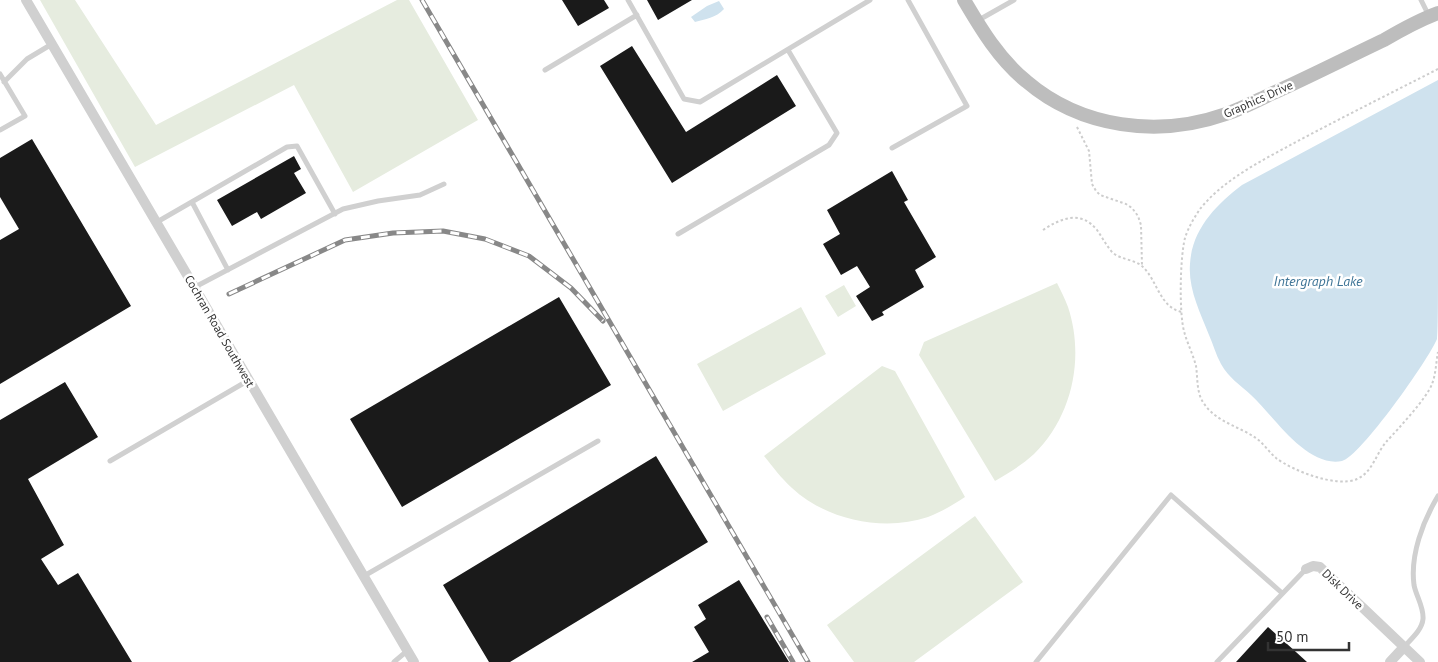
<svg xmlns="http://www.w3.org/2000/svg" width="1438" height="662" font-family="'PT Sans',sans-serif">
	<rect width="100%" height="100%" fill="#fff"/>
	<path fill="#e6ecdf" d="M 40,0 L 75,0 L 156,125 L 397,0 L 409,0 L 478,120 L 353,192 L 294,85 L 135,167 Z
		M 1057,283 C 1061,291 1065,299 1068,307 C 1085,358 1072,417 1034,454 C 1022,465 1009,473 995,481 L 919,355 L 924,342 Z
		M 844,285 L 856,306 L 838,317 L 825,296 Z
		M 801,307 L 826,354 L 723,411 L 697,364 Z
		M 882,366 L 895,371 L 965,497 C 953,505 941,512 928,517 C 884,532 826,520 792,488 C 781,478 773,467 764,456 Z
		M 975,516 L 1023,582 L 914,662 L 854,662 L 827,625 Z"/>
	<path fill="#cfe2ee" d="M 719,1 L 724,9 C 716,18 705,19 695,22 L 691,17 L 707,6 Z
		M 1438,80 C 1438,147 1438,213 1438,280 C 1438,291 1438,331 1437,339 C 1429,359 1360,457 1342,461 C 1306,468 1274,416 1251,395 C 1239,384 1229,378 1221,364 C 1216,355 1213,344 1209,335 C 1200,312 1188,289 1190,264 C 1192,229 1216,205 1242,185 Z"/>
	<path fill="#1a1a1a" d="M 562,0 L 604,0 L 609,8 L 578,26 Z
		M 647,0 L 692,0 L 658,20 Z
		M 632,46 L 686,132 L 777,75 L 796,106 L 672,183 L 600,66 Z
		M 32,139 L 131,306 L 0,384 L 0,240 L 19,229 L 0,197 L 0,158 Z
		M 294,156 L 301,169 L 294,173 L 306,193 L 261,219 L 257,212 L 232,226 L 217,200 Z
		M 892,171 L 908,200 L 904,202 L 936,257 L 915,270 L 924,287 L 882,312 L 884,315 L 872,321 L 856,296 L 870,287 L 857,266 L 841,275 L 823,244 L 840,234 L 827,210 Z
		M 559,297 L 611,385 L 402,507 L 350,419 Z
		M 65,382 L 98,437 L 28,479 L 64,545 L 41,559 L 58,585 L 78,573 L 132,662 L 0,662 L 0,420 Z
		M 656,456 L 708,542 L 510,662 L 489,662 L 443,585 Z
		M 739,580 L 789,662 L 692,662 L 709,652 L 694,627 L 706,619 L 698,605 Z
		M 1268,627 L 1296,652 L 1307,662 L 1236,662 Z"/>
	<g fill="none" stroke-linecap="round" stroke-linejoin="round">
		<path stroke="#cdcdcd" stroke-width="2" stroke-dasharray="2.5 2.5" stroke-linecap="butt" d="M 1438,69 C 1391,93 1343,117 1296,142 C 1263,160 1224,179 1200,209 C 1194,218 1188,228 1185,238 C 1180,257 1179,313 1184,331 C 1187,343 1193,354 1196,366 C 1198,379 1196,394 1205,405 C 1217,422 1240,427 1256,438 C 1264,444 1269,452 1276,458 C 1293,471 1337,488 1357,479 C 1373,472 1376,453 1387,441 C 1398,429 1427,398 1432,384 C 1436,374 1436,362 1438,352
			M 1077,127 L 1089,151 L 1092,184 L 1096,191 L 1100,195 L 1126,204 L 1132,208 L 1138,216 L 1141,225 L 1142,266
			M 1043,230 C 1061,218 1081,210 1097,230 C 1102,237 1106,245 1112,252 C 1120,260 1135,259 1143,267 C 1157,280 1160,308 1182,312"/>
		<path stroke="#d0d0d0" stroke-width="5" d="M 628,0 L 684,99 L 700,102 L 870,0
			M 1421,0 L 1429,16
			M 977,21 L 1014,0
			M 545,70 L 637,15
			M 0,74 L 25,116 L 0,130
			M 4,82 L 27,59 L 52,44
			M 892,148 L 967,106 L 908,0
			M 192,202 L 228,270
			M 157,222 L 287,147 L 297,146 L 335,214
			M 678,234 L 829,145 L 837,133 L 788,50
			M 195,287 L 343,209 L 378,201 L 420,195 L 444,184
			M 110,461 L 249,380
			M 364,576 L 598,441
			M 1404,647 C 1411,639 1422,630 1423,619 C 1424,607 1416,596 1414,585 C 1410,555 1423,521 1438,496
			M 394,662 L 407,651
			M 1036,662 L 1171,495 L 1282,593
			M 1217,662 L 1306,569"/>
		<path stroke="#d0d0d0" stroke-width="10" d="M 26,0 L 414,662
			M 1306,569 L 1313,566 L 1320,567 L 1420,662
			M 1390,662 L 1404,647"/>
		<path stroke="#bdbdbd" stroke-width="14" d="M 964,0 C 981,29 999,59 1026,81 C 1081,128 1158,138 1226,114 C 1241,109 1256,101 1271,94 C 1309,77 1346,58 1384,40 C 1401,30 1419,20 1438,13"/>
		<g stroke="#888" stroke-width="5">
			<path id="rail" d="M 422,0 L 808,662
				M 229,294 L 345,240 L 393,233 L 443,231 L 485,239 L 529,256 L 571,288 L 603,321
				M 767,617 L 793,662"/>
		</g>
		<use href="#rail" stroke="#fff" stroke-width="3" stroke-dasharray="9" stroke-linecap="butt"/>
	</g>
	<g text-anchor="middle" dominant-baseline="central" stroke-width="5" stroke-linejoin="round" paint-order="stroke">
		<g font-size="12" fill="#333" stroke="#fff">
			<text transform="translate(1258 99) rotate(-24)">Graphics Drive</text>
			<text transform="translate(220 331) rotate(60)">Cochran Road Southwest</text>
			<text transform="translate(1343 589) rotate(44)">Disk Drive</text>
		</g>
		<g font-size="14" font-style="italic" fill="#3f7597" stroke="#fff">
			<text x="1318" y="281">Intergraph Lake</text>
		</g>
	</g>
	<path d="M1268 642v8h81v-8" fill="none" stroke="#333333" stroke-width="2.5"/>
	<text x="1276" y="642" font-size="15" fill="#333333" stroke="#ffffff" stroke-width="4" paint-order="stroke">50 m</text>
</svg>
